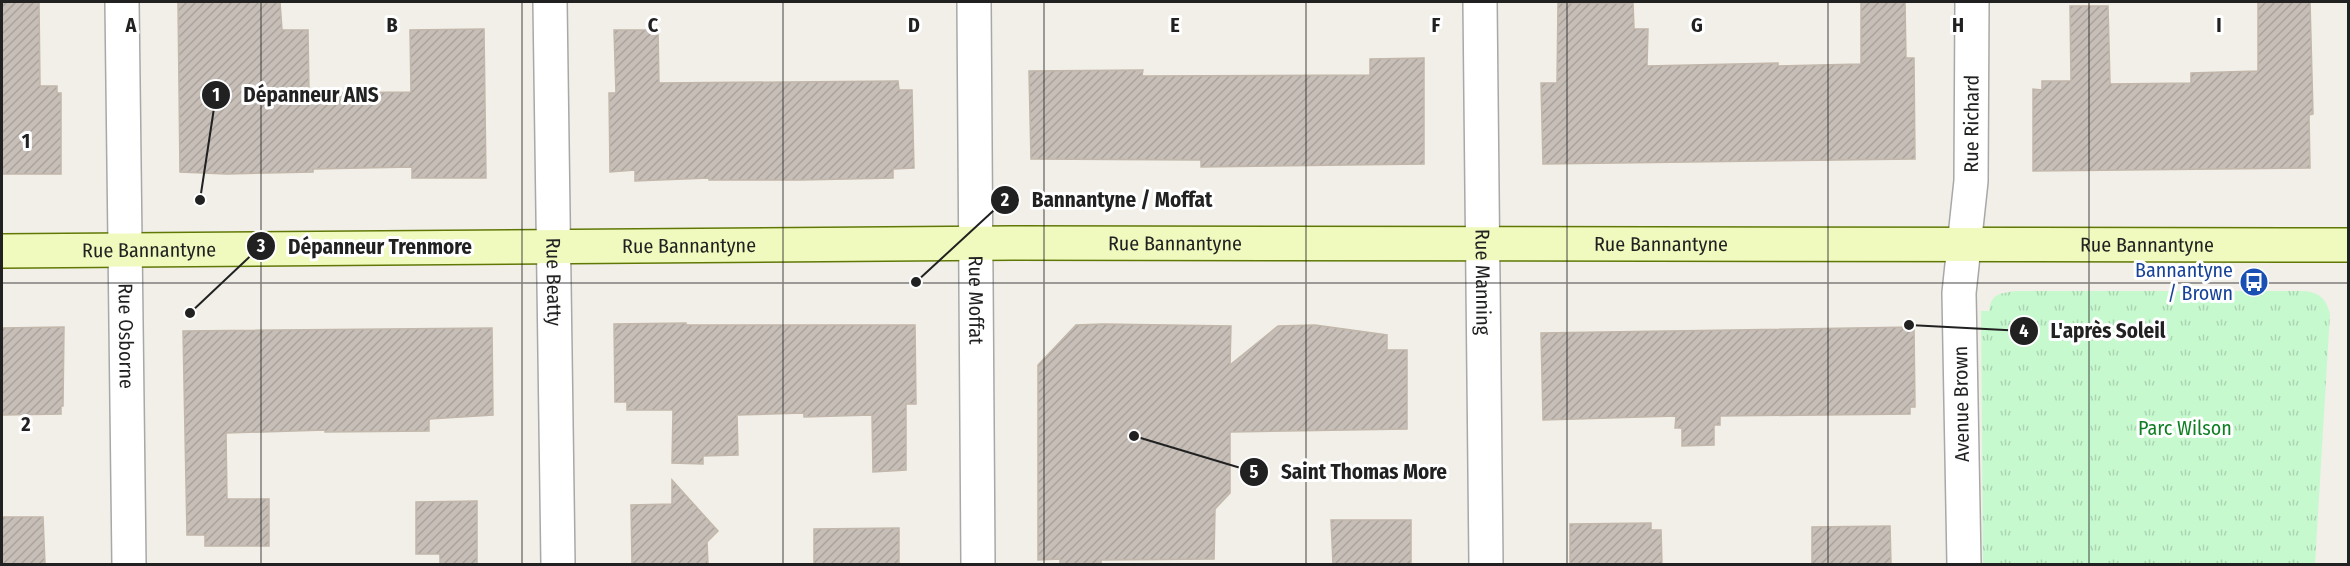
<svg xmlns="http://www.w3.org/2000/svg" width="2350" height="566" font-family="'Fira Sans Condensed',sans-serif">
	<defs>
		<pattern id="park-tufts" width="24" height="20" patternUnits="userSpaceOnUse" patternTransform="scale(1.5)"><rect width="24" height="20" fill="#c7f9cf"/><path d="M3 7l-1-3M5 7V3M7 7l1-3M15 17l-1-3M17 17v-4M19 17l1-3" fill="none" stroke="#abd5b1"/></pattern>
		<pattern id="building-hatch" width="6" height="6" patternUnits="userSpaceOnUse" patternTransform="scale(1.5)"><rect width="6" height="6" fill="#c6beb7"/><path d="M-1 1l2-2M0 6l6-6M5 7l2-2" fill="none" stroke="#aaa39d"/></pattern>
	</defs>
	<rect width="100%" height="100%" fill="#f1efe8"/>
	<path fill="url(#park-tufts)" d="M 2017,291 L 2302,291 C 2319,292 2326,298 2330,314 L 2315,564 L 1983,564 L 1981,311 L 1989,311 C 1991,293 2001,293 2017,291 Z"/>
	<path fill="url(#building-hatch)" stroke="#c2b7aa" stroke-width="1.5" d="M 2,2 L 39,2 L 40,86 L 57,86 L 57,93 L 61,93 L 61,174 L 2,174 Z
		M 178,2 L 280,2 L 282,30 L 308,30 L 309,93 L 411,92 L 410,30 L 484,29 L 486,178 L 412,178 L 412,167 L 313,169 L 313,172 L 227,174 L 180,172 Z
		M 1861,2 L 1905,2 L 1906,58 L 1914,58 L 1915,159 L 1543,164 L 1541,83 L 1557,83 L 1558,3 L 1633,3 L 1634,29 L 1648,29 L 1647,66 L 1778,63 L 1778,66 L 1861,64 Z
		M 2258,2 L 2310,2 L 2313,114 L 2309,115 L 2310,168 L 2033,171 L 2033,89 L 2042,90 L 2042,81 L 2071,81 L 2070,6 L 2108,6 L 2110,84 L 2191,83 L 2191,73 L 2258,71 Z
		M 614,30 L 658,30 L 659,83 L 898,81 L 899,90 L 912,90 L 914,168 L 893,169 L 893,178 L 800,180 L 709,180 L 709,178 L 635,181 L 635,170 L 610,172 L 609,93 L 616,93 Z
		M 1424,58 L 1424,164 L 1201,167 L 1201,160 L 1031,159 L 1029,71 L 1143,70 L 1142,76 L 1370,75 L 1370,59 Z
		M 686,323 L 686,325 L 915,325 L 916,404 L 906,404 L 906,470 L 873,472 L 872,415 L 804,417 L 804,413 L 737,415 L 738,455 L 703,456 L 703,464 L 672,463 L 673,410 L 627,410 L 627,402 L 615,402 L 614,324 Z
		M 1103,324 L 1231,326 L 1230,365 L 1278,326 L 1315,325 L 1387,335 L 1387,350 L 1407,350 L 1407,429 L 1230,432 L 1230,493 L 1215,509 L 1214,559 L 1101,560 L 1101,564 L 1060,564 L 1060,559 L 1038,560 L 1038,365 L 1076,325 Z
		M 64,327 L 63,406 L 61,406 L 61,414 L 2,415 L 2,328 Z
		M 1914,327 L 1915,407 L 1910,407 L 1910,414 L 1720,416 L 1720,425 L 1714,425 L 1714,445 L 1682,446 L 1682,428 L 1675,428 L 1676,416 L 1543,420 L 1541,333 Z
		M 492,328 L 493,415 L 429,419 L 429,431 L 325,432 L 325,430 L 226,433 L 227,499 L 269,499 L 269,546 L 205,546 L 205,535 L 187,535 L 183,331 Z
		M 672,480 L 718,531 L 707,542 L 708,564 L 632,564 L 631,505 L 672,504 Z
		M 477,501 L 477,564 L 440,564 L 440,554 L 416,554 L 416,502 Z
		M 2,517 L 43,517 L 45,564 L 2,564 Z
		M 1331,520 L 1411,520 L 1411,564 L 1333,564 Z
		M 1651,523 L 1651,530 L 1661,530 L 1662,564 L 1570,564 L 1570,524 Z
		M 1890,526 L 1891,564 L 1812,564 L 1812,527 Z
		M 899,528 L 899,564 L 814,564 L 814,529 Z"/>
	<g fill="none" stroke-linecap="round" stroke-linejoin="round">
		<g stroke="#a8a8a8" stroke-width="36">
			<g id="street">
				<path id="s1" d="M 122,2 L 129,564"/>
				<path id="s2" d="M 550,2 L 558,564"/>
				<path id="s3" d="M 974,2 L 978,564"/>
				<path id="s4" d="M 1480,2 L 1486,564"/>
				<path id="s5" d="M 1964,564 L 1959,293 L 1971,181 L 1972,2"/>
			</g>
		</g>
		<g stroke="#617807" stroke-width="36">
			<g id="secondary">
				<path id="s6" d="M 2,251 L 1012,243 L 2348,245"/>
			</g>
		</g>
		<use href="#street" stroke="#fff" stroke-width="33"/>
		<use href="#secondary" stroke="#f0f9be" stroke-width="33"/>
	</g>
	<path fill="none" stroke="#212121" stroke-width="1.5" stroke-opacity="0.55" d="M 261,2 L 261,564M 522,2 L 522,564M 783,2 L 783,564M 1044,2 L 1044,564M 1306,2 L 1306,564M 1567,2 L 1567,564M 1828,2 L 1828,564M 2089,2 L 2089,564M 2,283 L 2348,283"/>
	<defs>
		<g id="bus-disc" transform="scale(1.5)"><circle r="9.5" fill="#1a4fb4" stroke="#fff"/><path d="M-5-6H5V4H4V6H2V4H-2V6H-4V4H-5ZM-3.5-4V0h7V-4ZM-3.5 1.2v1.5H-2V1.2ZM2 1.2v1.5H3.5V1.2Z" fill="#fff"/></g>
	</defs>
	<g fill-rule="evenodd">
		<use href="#bus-disc" x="2254" y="282"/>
	</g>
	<g text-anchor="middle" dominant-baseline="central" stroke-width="6" stroke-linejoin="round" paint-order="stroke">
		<g font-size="20" fill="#212121" stroke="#fff">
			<text stroke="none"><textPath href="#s5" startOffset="441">Rue Richard</textPath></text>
			<text stroke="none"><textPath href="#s6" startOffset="1173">Rue Bannantyne</textPath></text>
			<text stroke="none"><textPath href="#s6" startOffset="1659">Rue Bannantyne</textPath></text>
			<text stroke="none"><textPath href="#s6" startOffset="687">Rue Bannantyne</textPath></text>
			<text stroke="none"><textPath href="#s6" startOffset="2145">Rue Bannantyne</textPath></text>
			<text stroke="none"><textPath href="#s6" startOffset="147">Rue Bannantyne</textPath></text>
			<text stroke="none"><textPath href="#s2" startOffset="280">Rue Beatty</textPath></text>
			<text stroke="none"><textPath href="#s4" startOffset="280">Rue Manning</textPath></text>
			<text stroke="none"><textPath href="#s3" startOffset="298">Rue Moffat</textPath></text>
			<text stroke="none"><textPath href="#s1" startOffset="334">Rue Osborne</textPath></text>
			<text transform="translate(1961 404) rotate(-91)">Avenue Brown</text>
		</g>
		<g font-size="20" fill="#164399" stroke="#fff" text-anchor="end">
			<text x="2233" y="270">Bannantyne<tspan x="2233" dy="23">/ Brown</tspan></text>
		</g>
		<g font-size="20" fill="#0e7f22" stroke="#fff">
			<text x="2185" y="428">Parc Wilson</text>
		</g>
	</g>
	<g font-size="20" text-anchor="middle" font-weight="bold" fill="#212121" stroke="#fff" stroke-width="6" stroke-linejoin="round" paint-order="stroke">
		<text x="131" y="32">A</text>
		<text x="392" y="32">B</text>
		<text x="653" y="32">C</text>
		<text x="914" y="32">D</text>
		<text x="1175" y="32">E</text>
		<text x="1436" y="32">F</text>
		<text x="1697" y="32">G</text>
		<text x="1958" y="32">H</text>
		<text x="2219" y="32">I</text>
		<text x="26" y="148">1</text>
		<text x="26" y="431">2</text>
	</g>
	<path fill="none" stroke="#212121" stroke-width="2" d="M200 200L216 95M916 282L1005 200M190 313L261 246M1909 325L2024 331M1134 436L1254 472"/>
	<g fill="#212121" stroke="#fff" stroke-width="2">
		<circle cx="200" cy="200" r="6"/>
		<circle cx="916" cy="282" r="6"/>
		<circle cx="190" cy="313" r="6"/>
		<circle cx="1909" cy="325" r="6"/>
		<circle cx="1134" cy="436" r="6"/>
		<circle cx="216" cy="95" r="15"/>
		<circle cx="1005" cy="200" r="15"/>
		<circle cx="261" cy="246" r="15"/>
		<circle cx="2024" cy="331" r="15"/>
		<circle cx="1254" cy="472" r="15"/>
	</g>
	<g font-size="18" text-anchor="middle" font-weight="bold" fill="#fff">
		<text x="216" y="101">1</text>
		<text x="1005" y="206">2</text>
		<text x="261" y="252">3</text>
		<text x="2024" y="337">4</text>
		<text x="1254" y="478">5</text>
	</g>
	<g font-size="21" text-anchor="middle" font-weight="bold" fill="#212121" stroke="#fff" stroke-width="6" stroke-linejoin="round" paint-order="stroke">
		<text x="311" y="102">Dépanneur ANS</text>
		<text x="1122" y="207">Bannantyne / Moffat</text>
		<text x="380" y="254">Dépanneur Trenmore</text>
		<text x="2108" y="338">L'après Soleil</text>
		<text x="1364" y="479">Saint Thomas More</text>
	</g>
	<rect width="2350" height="566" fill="none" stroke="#212121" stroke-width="6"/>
</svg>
